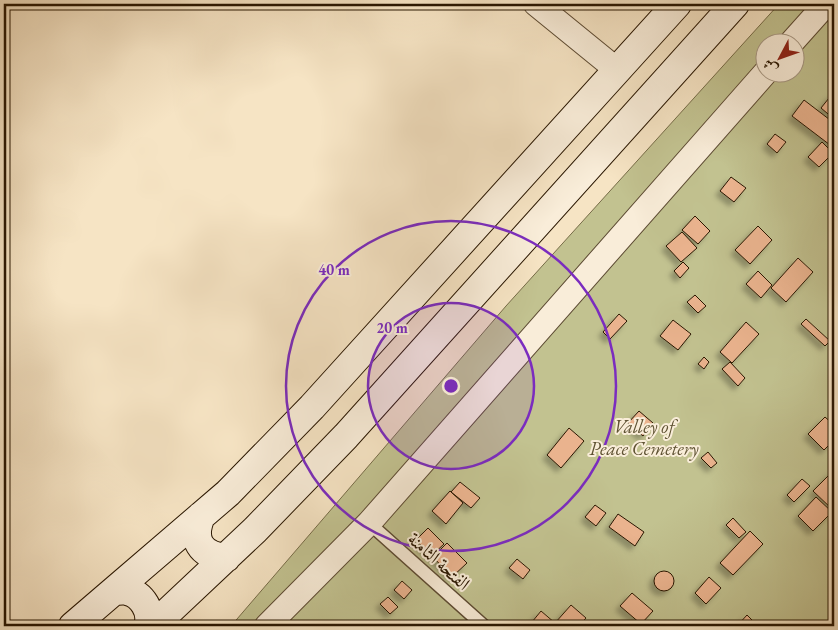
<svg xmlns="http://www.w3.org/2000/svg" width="838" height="630" font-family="'EB Garamond',Amiri,serif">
	<defs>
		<filter id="shadow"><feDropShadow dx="-4.5" dy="4.5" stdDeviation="2.5" flood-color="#0004"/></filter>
	</defs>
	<rect width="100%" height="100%" fill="#f6e4c4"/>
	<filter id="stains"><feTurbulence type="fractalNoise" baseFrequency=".004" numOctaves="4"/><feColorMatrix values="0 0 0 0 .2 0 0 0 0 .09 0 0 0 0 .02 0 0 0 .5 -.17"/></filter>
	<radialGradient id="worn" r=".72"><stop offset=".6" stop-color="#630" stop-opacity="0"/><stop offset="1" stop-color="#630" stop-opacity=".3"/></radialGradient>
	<path fill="#c2c290" stroke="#766c48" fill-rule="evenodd" d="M 779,4 L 834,4 L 834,626 L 231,626 L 506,306 ZM 766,42 L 796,42 L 796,72 L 766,72 Z"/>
	<path fill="#eab38e" stroke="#291601" filter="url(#shadow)" d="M 833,93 L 834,94 L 834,119 L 821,108 Z
		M 804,100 L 834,123 L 834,148 L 792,116 Z
		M 775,134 L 786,142 L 777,153 L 767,144 Z
		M 822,142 L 833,153 L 819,167 L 808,157 Z
		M 731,177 L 746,188 L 734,202 L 720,191 Z
		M 695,216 L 710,231 L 698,244 L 682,230 Z
		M 758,226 L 772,240 L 750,264 L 735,250 Z
		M 682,232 L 697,248 L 681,262 L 666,246 Z
		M 798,258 L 813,272 L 786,302 L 771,288 Z
		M 683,262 L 689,268 L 680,278 L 674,271 Z
		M 758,271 L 772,285 L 761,298 L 746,284 Z
		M 695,295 L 706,306 L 698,313 L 687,302 Z
		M 619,314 L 627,321 L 610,339 L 603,332 Z
		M 806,319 L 830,341 L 825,346 L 801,324 Z
		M 673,320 L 691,334 L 678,350 L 660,336 Z
		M 746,322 L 759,334 L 732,363 L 720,352 Z
		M 704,357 L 709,362 L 704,369 L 698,364 Z
		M 730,362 L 745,378 L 738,386 L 722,369 Z
		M 639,411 L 653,423 L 643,436 L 628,423 Z
		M 825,417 L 834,425 L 834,440 L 824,450 L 808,434 Z
		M 569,428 L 584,441 L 561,468 L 547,455 Z
		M 708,452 L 717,463 L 711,468 L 701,458 Z
		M 834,470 L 834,507 L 832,509 L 813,491 Z
		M 802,479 L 810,486 L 794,502 L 787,495 Z
		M 460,482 L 480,498 L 471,508 L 451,492 Z
		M 450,491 L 463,503 L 446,524 L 432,511 Z
		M 816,497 L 832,512 L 813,531 L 798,516 Z
		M 595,505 L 606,513 L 596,526 L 585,517 Z
		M 618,514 L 644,532 L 635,546 L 609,527 Z
		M 733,518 L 746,532 L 739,538 L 726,525 Z
		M 428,528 L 444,544 L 431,556 L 416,540 Z
		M 750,531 L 763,544 L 733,575 L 720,563 Z
		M 447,543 L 467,563 L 452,577 L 433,557 Z
		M 517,559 L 530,570 L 523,579 L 509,568 Z
		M654 581a10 10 0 1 1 20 0a10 10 0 1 1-20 0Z
		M 709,577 L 721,588 L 706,604 L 695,593 Z
		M 402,581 L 412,590 L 404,599 L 394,590 Z
		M 632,593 L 653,611 L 641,624 L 620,606 Z
		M 388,597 L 398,607 L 390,614 L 380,604 Z
		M 571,605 L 586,618 L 579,626 L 537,626 L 532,622 L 541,611 L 555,623 Z
		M 747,615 L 758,626 L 737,626 Z"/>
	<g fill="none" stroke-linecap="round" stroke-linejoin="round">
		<g stroke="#5c4a32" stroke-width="15">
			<path id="service" d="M 369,523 L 484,626"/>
		</g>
		<g stroke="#5c4a32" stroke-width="26">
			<path id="minor" d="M 536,4 L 617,70
				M 792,42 L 826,4
				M 267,626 L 369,523 L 766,72"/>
		</g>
		<g stroke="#291601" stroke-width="30">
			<path id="secondary" d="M 201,516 C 191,540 200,555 226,558
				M 114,591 C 118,591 123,590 127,591 C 142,594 153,612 148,626
				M 73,626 L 228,493 L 312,407 L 677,4
				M 153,626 L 255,530 L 346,436 L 735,4"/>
		</g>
		<use href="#service" stroke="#f9edd9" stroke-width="12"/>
		<use href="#minor" stroke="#f9edd9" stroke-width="24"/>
		<use href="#secondary" stroke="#f9edd9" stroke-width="28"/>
	</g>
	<circle cx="451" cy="386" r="83" fill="#7b2cbf" fill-opacity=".12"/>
	<g fill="none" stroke="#7b2cbf" stroke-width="2.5">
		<circle cx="451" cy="386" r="83"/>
		<circle cx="451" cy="386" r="165"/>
	</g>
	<g text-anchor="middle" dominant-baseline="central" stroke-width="4" stroke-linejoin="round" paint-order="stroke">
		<g font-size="19" font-style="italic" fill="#5f5233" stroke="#f9edd9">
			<text x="644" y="426">Valley of<tspan x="644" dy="22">Peace Cemetery</tspan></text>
		</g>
		<g font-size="19" fill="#291601" stroke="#f9edd9">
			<text transform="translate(439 561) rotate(42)">الفتحة الثامنة</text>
		</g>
	</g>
	<circle cx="451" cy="386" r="8" fill="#7b2cbf" stroke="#f9edd9" stroke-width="2.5"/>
	<g font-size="15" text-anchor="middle" font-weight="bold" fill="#7b2cbf" stroke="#f9edd9" stroke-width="4" stroke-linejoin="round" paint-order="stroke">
		<text x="334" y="275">40 m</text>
		<text x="392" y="333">20 m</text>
	</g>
	<rect width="838" height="630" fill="none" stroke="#f6e4c4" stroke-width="20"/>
	<rect x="5" y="5" width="828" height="620" fill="none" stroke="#291601" stroke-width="2.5"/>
	<rect x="10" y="10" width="818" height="610" fill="none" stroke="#291601"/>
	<g transform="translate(780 58) rotate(229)"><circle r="24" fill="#f9edd9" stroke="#a69783"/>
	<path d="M0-4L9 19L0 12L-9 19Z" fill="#8f2418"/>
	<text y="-8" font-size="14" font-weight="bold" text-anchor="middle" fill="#291601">ش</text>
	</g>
	<rect width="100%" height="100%" filter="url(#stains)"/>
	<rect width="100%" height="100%" fill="url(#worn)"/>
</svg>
